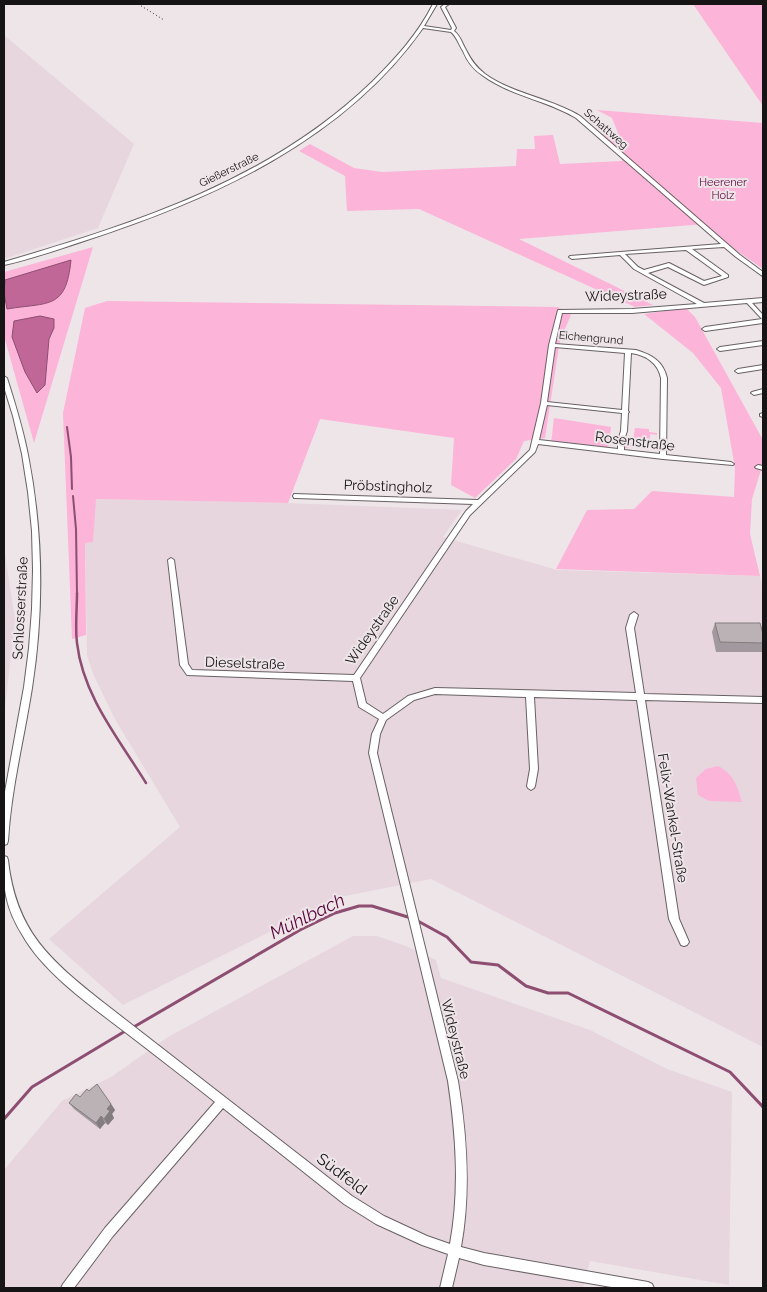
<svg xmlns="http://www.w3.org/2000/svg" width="767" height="1292" font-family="Raleway,sans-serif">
	<rect width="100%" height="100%" fill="#eee5e9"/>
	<path fill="#e7d6de" d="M 4,35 L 134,144 L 98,228 L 4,259 Z
		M 95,499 L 288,503 L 462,510 L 443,537 L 557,570 L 760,576 L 763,589 L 763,1047 L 431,879 L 340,897 L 123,1005 L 49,939 L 180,827 L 116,721 L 94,676 L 87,656 L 85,543 L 93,542 Z
		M 4,547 L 15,620 L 4,717 Z
		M 353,936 L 377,936 L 406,946 L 436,960 L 441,978 L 590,1030 L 667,1069 L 732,1092 L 729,1285 L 590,1261 L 583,1288 L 4,1288 L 4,1170 L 62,1101 L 111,1077 L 168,1037 Z"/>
	<path fill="#fcb4d8" d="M 693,4 L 763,4 L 763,106 Z
		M 597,110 L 763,123 L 763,269 L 727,244 L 705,224 L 519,239 L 653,305 L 635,307 L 419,209 L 347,211 L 345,176 L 299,151 L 310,144 L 354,168 L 382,172 L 516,166 L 517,149 L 535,149 L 534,136 L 553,135 L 560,164 L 622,161 L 618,149 L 601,134 L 618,133 L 612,118 Z
		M 93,247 L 34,443 L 4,336 L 4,272 Z
		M 107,301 L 558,307 L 571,315 L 560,340 L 545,438 L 524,441 L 516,459 L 475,498 L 451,485 L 454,438 L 320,419 L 288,503 L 96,499 L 93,542 L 85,543 L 86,635 L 72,639 L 63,413 L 85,308 Z
		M 686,308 L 695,317 L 763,440 L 763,470 L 761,470 L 752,499 L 750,534 L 760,576 L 556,569 L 587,510 L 634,509 L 652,491 L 734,497 L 735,468 L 721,388 L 693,353 L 644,314 Z
		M 554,418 L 611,427 L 608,450 L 551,444 Z
		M 635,428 L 649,429 L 649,432 L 657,433 L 657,435 L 650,434 L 650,447 L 634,445 L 622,450 L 622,447 L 633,441 Z
		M 718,766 C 734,774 737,786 742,802 L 709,801 L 698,795 L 696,778 L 706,769 Z"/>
	<path fill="#c06798" stroke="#8d4e71" d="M 71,260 C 66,310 49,302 7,309 L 4,293 L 5,280 Z
		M 40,316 L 54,319 L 54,328 L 49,339 L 45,385 L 37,393 L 25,372 L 12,337 L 14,321 Z"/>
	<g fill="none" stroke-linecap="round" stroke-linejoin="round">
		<path stroke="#8d4e71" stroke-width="2" d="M 67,427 L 71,457 L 72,489
			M 73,496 L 76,529 L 77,594"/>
		<path stroke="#8d4e71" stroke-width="2.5" d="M 77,593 C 77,609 75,627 77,643 C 83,696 119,739 146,783"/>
		<path stroke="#8d4e71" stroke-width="3" d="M 416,920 L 447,937 L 471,962 L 498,965 L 526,986 L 548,993 L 568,993 L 730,1072 L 763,1107
			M 132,1028 L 300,930 L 335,913 L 359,906 L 372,906 L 411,918
			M 4,1119 L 32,1087 L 127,1030"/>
		<g stroke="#686164" stroke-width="2">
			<path id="street" d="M 433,4 L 437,4 L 424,26 L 451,30 L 452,28 L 441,7 L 445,4 L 449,4 L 445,7 L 456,28 L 454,31 C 460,35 462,43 466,50 C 471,60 476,67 485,74 C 513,94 550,98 580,116 L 740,255 L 763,272 L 763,276 L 761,275 L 736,257 L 724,247 L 692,249 L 728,275 L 728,277 L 704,285 L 668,267 L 648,273 L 704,303 L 763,298 L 763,302 L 752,303 L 763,315 L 763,323 L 705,331 L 702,329 L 705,327 L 762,319 L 747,303 L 632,313 L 562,313 L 555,344 L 636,350 C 652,355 663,361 667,378 L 666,455 L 731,462 L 734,464 L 733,465 L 663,459 L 538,444 L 535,452 L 470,515 L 360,678 L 366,703 L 383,714 L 408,696 L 435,688 L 636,693 L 626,628 L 630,615 L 634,612 L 638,615 L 634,628 L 644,694 L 763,697 L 763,703 L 645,700 L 679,919 L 689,942 L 687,945 L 684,946 L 681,945 L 669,919 L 637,700 L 534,697 L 538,769 L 535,786 L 534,788 L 531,790 L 528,788 L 527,786 L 530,769 L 526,697 L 435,694 L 414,700 L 386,720 L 380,734 L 377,753 L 458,1081 C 467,1136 471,1192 461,1247 L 484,1253 L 648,1282 L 652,1284 L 654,1288 L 617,1288 L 484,1265 L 459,1258 L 452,1288 L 440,1288 L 448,1254 L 422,1245 L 376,1224 L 344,1204 L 223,1108 L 113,1236 L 74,1288 L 61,1288 L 63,1284 L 105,1228 L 215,1102 C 185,1078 155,1055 125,1032 C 91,1006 44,973 23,936 C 6,909 2,887 4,856 L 7,857 L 8,860 C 16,932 50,960 104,1003 L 352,1196 L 384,1216 L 427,1236 L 450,1244 C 460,1190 456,1135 448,1081 L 369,753 L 372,734 L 379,719 L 359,707 L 353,681 L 187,675 L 180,665 L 168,560 L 171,558 L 174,560 L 188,664 L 192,670 L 354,675 L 466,511 L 473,504 L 296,498 L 294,498 L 293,496 L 294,494 L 478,500 L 530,450 L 541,403 L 549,345 L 558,310 L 632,309 L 697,304 L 634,269 L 620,255 L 572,259 L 569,257 L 570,256 L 721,244 L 576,118 C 547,100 510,96 482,75 C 473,69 467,61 463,51 C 459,45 457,37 451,32 L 423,28 C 344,140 213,199 87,240 C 59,249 32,259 4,265 L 4,262 C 137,223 271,180 373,81 C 396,58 418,34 433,4 ZM 686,250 L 722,276 L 704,281 L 669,263 L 644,270 L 638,267 L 625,254 ZM 555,347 L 625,353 L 622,410 L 547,402 ZM 631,353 C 646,355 658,363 661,378 L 660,454 L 624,450 L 624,440 L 627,431 L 628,413 L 629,412 L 628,411 ZM 547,405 L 622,413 L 621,431 L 618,440 L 618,449 L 539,440 Z
				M 763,341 L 763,345 L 720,351 L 717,349 L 720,347 Z
				M 763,365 L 763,369 L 738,373 L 735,371 L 738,369 Z
				M 4,376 L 7,378 C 15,403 23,429 28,455 C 43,531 44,611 32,688 C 24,739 11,789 8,841 L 7,844 L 4,845 L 4,797 L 24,687 L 29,648 L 32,609 L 33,570 L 32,531 L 28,492 L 22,454 L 13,416 L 4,387 Z
				M 763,389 L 763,393 L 754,395 L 751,393 L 752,392 Z
				M 763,413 L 763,417 L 760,416 L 760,414 Z
				M 758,465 L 763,466 L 763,470 L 756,468 L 755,467 Z"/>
		</g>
		<use href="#street" fill="#fff" fill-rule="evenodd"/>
		<path stroke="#332f31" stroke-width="1" stroke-dasharray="1 2.5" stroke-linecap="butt" d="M 138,4 L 164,20"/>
	</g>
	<path fill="#a1999d" d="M 715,623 L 763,634 L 763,650 L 762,652 L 716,652 L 712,632 Z
		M 80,1097 L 111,1104 L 115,1110 L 112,1114 L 114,1118 L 108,1125 L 105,1123 L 100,1129 L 74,1109 L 69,1103 Z"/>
	<path fill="#837d7f" d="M 111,1104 L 115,1110 L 112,1114 L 114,1118 L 108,1125 L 104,1119 L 107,1109 Z
		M 101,1116 L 105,1123 L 100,1129 L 96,1123 Z"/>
	<path fill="#bbb2b6" stroke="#837d7f" d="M 715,623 L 760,623 L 763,634 L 763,643 L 720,642 Z
		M 97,1084 L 111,1104 L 107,1109 L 110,1111 L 104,1119 L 101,1116 L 96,1123 L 69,1103 L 76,1094 L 80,1097 L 87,1089 L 89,1091 Z"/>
	<g text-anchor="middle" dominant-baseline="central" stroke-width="4" stroke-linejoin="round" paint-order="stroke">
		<g font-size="11" fill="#171415" stroke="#eee5e9">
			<text transform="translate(606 129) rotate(41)">Schattweg</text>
			<text transform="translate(229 170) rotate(-26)">Gießerstraße</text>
			<text transform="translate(591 338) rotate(5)">Eichengrund</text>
		</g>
		<g font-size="11" fill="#5e0a40" stroke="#eee5e9">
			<text x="723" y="182">Heerener<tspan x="723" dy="13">Holz</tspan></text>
		</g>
		<g font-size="14" fill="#171415" stroke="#eee5e9">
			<text transform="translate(626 295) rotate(-2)">Wideystraße</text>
			<text transform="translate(635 441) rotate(7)">Rosenstraße</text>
			<text transform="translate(388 486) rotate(2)">Pröbstingholz</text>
			<text transform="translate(20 608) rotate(-87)">Schlosserstraße</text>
			<text transform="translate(372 630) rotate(-55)">Wideystraße</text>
			<text transform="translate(245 663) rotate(2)">Dieselstraße</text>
			<text transform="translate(673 818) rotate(81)">Felix-Wankel-Straße</text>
			<text transform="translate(456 1039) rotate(76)">Wideystraße</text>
		</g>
		<g font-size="16" fill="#171415" stroke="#eee5e9">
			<text transform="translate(342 1174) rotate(37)">Südfeld</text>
		</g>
		<g font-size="18" font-style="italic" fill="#5b063d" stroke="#eee5e9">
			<text transform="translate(307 916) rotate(-26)">Mühlbach</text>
		</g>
	</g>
	<rect width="767" height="1292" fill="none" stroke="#171415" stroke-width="10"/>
</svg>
